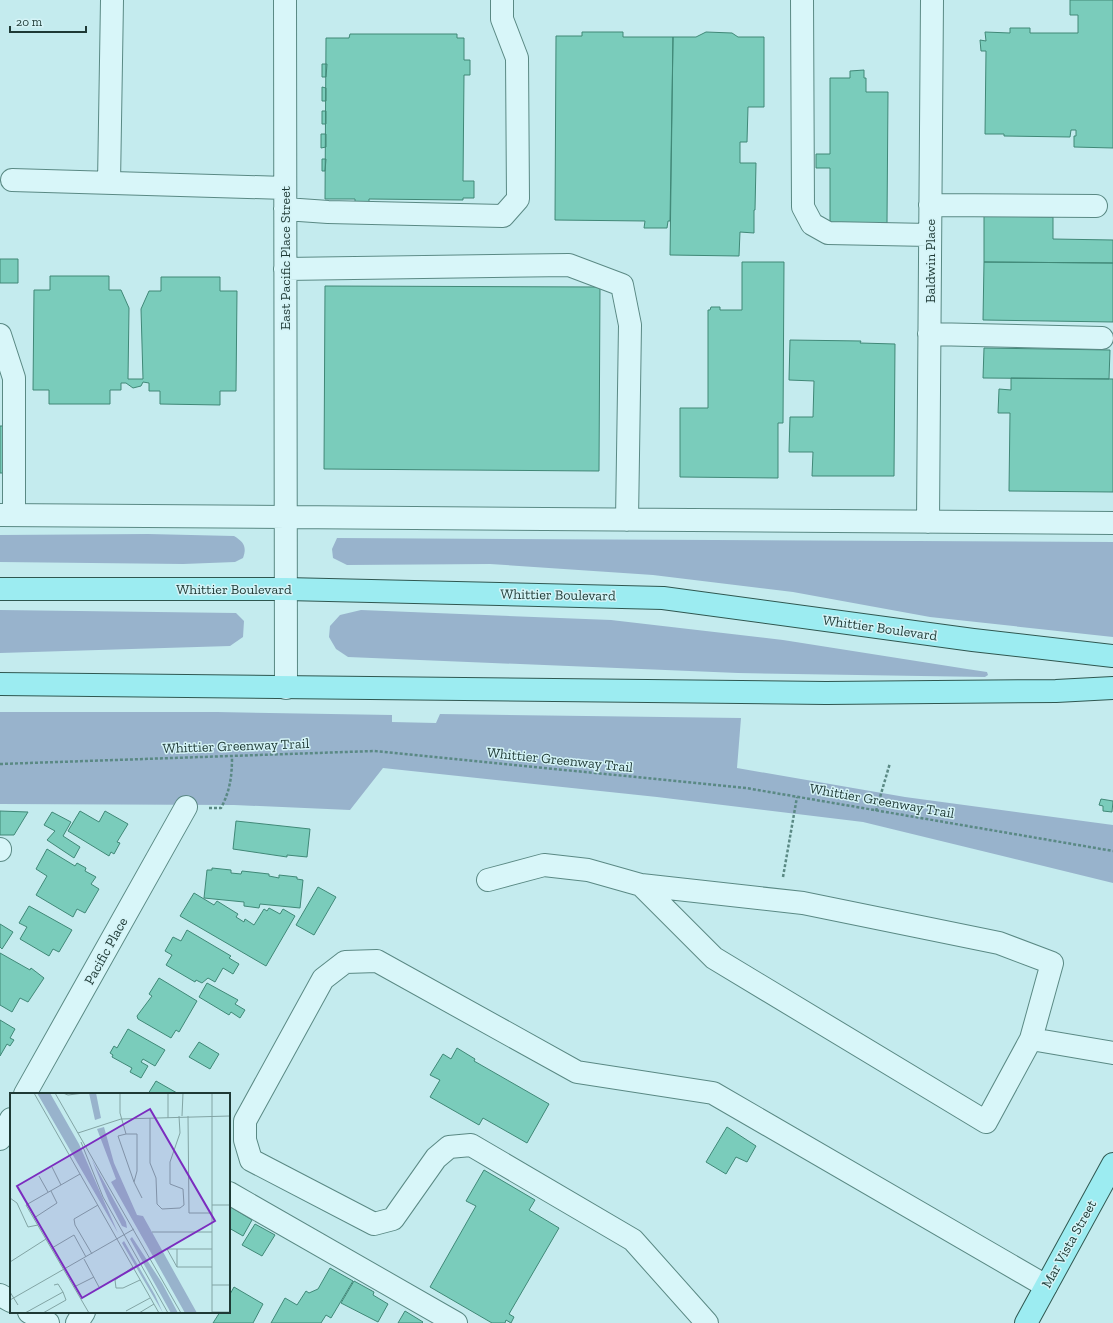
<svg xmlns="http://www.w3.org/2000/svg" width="1113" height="1323" font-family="'Zilla Slab',serif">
	<rect width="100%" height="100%" fill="#c4ebee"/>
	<path fill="#98b3cc" d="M 148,534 L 234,536 C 244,542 247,547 243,558 L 235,562 L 183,564 L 0,562 L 0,535 Z
		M 337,538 L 1113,542 L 1113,637 L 930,617 L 793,592 L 653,575 L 490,564 L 347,565 L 333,558 L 332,549 Z
		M 0,610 L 236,613 L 244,621 L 243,637 L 230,646 L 0,653 Z
		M 361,610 L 611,620 L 783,640 L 967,669 L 987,672 L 988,675 L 985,677 L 738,673 L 348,657 L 336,649 L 329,637 L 330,626 L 340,615 Z
		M 0,712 L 217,712 L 392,715 L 392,722 L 436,723 L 440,714 L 741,718 L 737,768 L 905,797 L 1113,825 L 1113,883 L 863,822 L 657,797 L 383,768 L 350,810 L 234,805 L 0,804 Z"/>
	<path fill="#7accbb" stroke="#408877" d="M 1070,0 L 1113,0 L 1113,148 L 1074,147 L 1074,136 L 1076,136 L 1076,130 L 1071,130 L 1070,137 L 1004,136 L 1004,134 L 985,134 L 986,51 L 981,51 L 980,40 L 986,41 L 985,32 L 1010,33 L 1010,28 L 1030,28 L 1030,33 L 1078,33 L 1078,15 L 1070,15 Z
		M 582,32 L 623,32 L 623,37 L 673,37 L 670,221 L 668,221 L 667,228 L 644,228 L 645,221 L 555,220 L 556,36 L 582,36 Z
		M 706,32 L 732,33 L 738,37 L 764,37 L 764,107 L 748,107 L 747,142 L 740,142 L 740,163 L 756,163 L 755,210 L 754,210 L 754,233 L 740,232 L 739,256 L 670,255 L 673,37 L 696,37 Z
		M 350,34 L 457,34 L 457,38 L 464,38 L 464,60 L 470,60 L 470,75 L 464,75 L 463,181 L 474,181 L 474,198 L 463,198 L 463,200 L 369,199 L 369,203 L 355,203 L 355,199 L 325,199 L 326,38 L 349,38 Z
		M 322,64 L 327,64 L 326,77 L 322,77 Z
		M 864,70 L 864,78 L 866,78 L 866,92 L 888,92 L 887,223 L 830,223 L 830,168 L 816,168 L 816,154 L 830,154 L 830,78 L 850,78 L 850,71 Z
		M 322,87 L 326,88 L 326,101 L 322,101 Z
		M 322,111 L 326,111 L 326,124 L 322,124 Z
		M 321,134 L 326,134 L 326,147 L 321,148 Z
		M 322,159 L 326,159 L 325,171 L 322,171 Z
		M 984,216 L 1053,217 L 1053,239 L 1113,240 L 1113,263 L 984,262 Z
		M 0,259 L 18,259 L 18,283 L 0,283 Z
		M 742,262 L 784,262 L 783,423 L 778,423 L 778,478 L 680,477 L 680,408 L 708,408 L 708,310 L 710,310 L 711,307 L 720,307 L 720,310 L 742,310 Z
		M 984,262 L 1113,263 L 1113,322 L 983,320 Z
		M 50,276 L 109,276 L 109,290 L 121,290 L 129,308 L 128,379 L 143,379 L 141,309 L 149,291 L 161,291 L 161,277 L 220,277 L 220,291 L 237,291 L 236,391 L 220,391 L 220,405 L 160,404 L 160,391 L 149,391 L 149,383 L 143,382 L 141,386 L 133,388 L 126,383 L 121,383 L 121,390 L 110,390 L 110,404 L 49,404 L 49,390 L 33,390 L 34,290 L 50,290 Z
		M 325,286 L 600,287 L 599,471 L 324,469 Z
		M 790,340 L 861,341 L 860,343 L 895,344 L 894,476 L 812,476 L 813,452 L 789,452 L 790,417 L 813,417 L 814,381 L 789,380 Z
		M 984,348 L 1110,350 L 1109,379 L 983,378 Z
		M 1011,378 L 1113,379 L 1113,492 L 1009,491 L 1010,413 L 998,413 L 999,389 L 1011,390 Z
		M 0,426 L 3,426 L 3,473 L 0,473 Z
		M 1101,799 L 1113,801 L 1112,812 L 1103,811 L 1103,806 L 1099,805 Z
		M 0,811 L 28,812 L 14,835 L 0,835 Z
		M 80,811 L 99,822 L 105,811 L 128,824 L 117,842 L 120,843 L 114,854 L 111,852 L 109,856 L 68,831 Z
		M 52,812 L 71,822 L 63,836 L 80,847 L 74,858 L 47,840 L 55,831 L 44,825 Z
		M 236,821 L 310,829 L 307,857 L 287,855 L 287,857 L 233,849 Z
		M 47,849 L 75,866 L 77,863 L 86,868 L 85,871 L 96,877 L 91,884 L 99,889 L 85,913 L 77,909 L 73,917 L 36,895 L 47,876 L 36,869 Z
		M 212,868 L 231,870 L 231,873 L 241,874 L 242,871 L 269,874 L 269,876 L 279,878 L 279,875 L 297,877 L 297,879 L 303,880 L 300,908 L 260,904 L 259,908 L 244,906 L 244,902 L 204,898 L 207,870 L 212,870 Z
		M 318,887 L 336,897 L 314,935 L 296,925 Z
		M 194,893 L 214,905 L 217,901 L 238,914 L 236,917 L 244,922 L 245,919 L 254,925 L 264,909 L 267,911 L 269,908 L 280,914 L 283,909 L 295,916 L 266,966 L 180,916 Z
		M 29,906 L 72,930 L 59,952 L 53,949 L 49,956 L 20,939 L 27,927 L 19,923 Z
		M 0,924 L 13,932 L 2,949 L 0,947 Z
		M 187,930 L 231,956 L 229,958 L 239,964 L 233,974 L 223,968 L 215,982 L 208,978 L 202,983 L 196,980 L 195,982 L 166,965 L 172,955 L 165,951 L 173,937 L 181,941 Z
		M 0,953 L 30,970 L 31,968 L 44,978 L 28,1002 L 20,998 L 12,1012 L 0,1005 Z
		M 159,978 L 197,1001 L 179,1032 L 176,1030 L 171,1038 L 138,1019 L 137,1016 L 152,996 L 149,994 Z
		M 207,983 L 238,1000 L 235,1004 L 245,1010 L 240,1018 L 231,1012 L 229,1015 L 199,997 Z
		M 0,1020 L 15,1029 L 10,1038 L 14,1040 L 10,1046 L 7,1044 L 0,1056 Z
		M 128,1029 L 165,1050 L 155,1066 L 143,1059 L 141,1062 L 148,1066 L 141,1078 L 130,1072 L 132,1068 L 112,1057 L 113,1055 L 110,1053 L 114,1046 L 117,1048 Z
		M 199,1042 L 219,1054 L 210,1069 L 189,1057 Z
		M 457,1048 L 475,1059 L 474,1061 L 549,1104 L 527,1143 L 483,1118 L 479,1125 L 430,1097 L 440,1080 L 430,1075 L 443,1054 L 451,1059 Z
		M 156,1081 L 177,1093 L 177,1094 L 148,1094 Z
		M 727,1127 L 756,1146 L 747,1162 L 736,1157 L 726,1174 L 706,1162 Z
		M 484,1170 L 535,1200 L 529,1210 L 559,1228 L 509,1314 L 514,1317 L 511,1323 L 506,1320 L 505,1323 L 492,1323 L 430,1287 L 476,1206 L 466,1201 Z
		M 229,1206 L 252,1220 L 243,1236 L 229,1228 Z
		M 255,1224 L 275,1235 L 262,1256 L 242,1245 Z
		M 330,1268 L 353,1281 L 331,1318 L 326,1315 L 321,1323 L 271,1323 L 285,1298 L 297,1305 L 306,1291 L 309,1293 L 318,1289 Z
		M 354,1281 L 374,1292 L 373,1295 L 388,1304 L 378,1322 L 341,1303 Z
		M 234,1287 L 263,1304 L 253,1323 L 213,1323 L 220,1312 L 229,1312 L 229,1296 Z
		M 405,1311 L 423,1322 L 422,1323 L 398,1323 Z"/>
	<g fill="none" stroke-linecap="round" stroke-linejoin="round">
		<g stroke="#5a8984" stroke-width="24">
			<path id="minor" d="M 285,0 L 286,688
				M 802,0 L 803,207 L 812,224 L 828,233 L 930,235
				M 12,180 L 285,188
				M 109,183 L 112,0
				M 930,205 L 1096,206
				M 285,209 L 328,212 L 503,216 L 518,199 L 517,58 L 502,19 L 502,0
				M 285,269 L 569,265 L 622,285 L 630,325 L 627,520
				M 929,334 L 1102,338
				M 0,335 L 14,378 L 14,515
				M 0,515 L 1113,523
				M 928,522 L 932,0
				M 0,849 L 0,850
				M 488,880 L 544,865 L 588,870 L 641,885 L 714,958 L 986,1122 L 1031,1039 L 1052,963 L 999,943 L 803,903 L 641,885
				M 1031,1039 L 1113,1053
				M 25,1094 L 186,807
				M 0,1139 L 11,1119
				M 229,1193 L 456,1323
				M 0,1295 L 11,1301
				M 29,1312 L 48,1323
				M 77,1323 L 84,1312
				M 707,1323 L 633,1240 L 471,1145 L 449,1147 L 436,1158 L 393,1219 L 374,1224 L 251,1160 L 245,1140 L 245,1121 L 323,979 L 345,962 L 377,961 L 577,1072 L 713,1093 L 1046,1286"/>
		</g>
		<g stroke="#2f5750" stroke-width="24">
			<path id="major" d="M 0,589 L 286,589 L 663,598 L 973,640 L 1113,656
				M 0,684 L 826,693 L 1056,691 L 1113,688
				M 1026,1323 L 1113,1164"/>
		</g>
		<path stroke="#5a8984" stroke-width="2.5" stroke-dasharray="3 2" stroke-linecap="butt" d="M 0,764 L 374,751 L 746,788 L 1113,851
			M 209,808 L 221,808 C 230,791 232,776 232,757
			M 876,811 L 890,763
			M 783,877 L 797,797"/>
		<use href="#minor" stroke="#d8f6f9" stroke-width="22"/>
		<use href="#major" stroke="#9cecf1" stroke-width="22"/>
	</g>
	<g text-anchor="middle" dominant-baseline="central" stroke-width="3" stroke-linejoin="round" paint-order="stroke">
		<g font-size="14" fill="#1e3935" stroke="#d4f3f6">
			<text transform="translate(285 258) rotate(-90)">East Pacific Place Street</text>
			<text transform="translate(930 261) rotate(-90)">Baldwin Place</text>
			<text x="234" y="589">Whittier Boulevard</text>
			<text transform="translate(558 595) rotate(1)">Whittier Boulevard</text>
			<text transform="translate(880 628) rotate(8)">Whittier Boulevard</text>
			<text transform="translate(236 746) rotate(-2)">Whittier Greenway Trail</text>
			<text transform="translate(560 760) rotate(6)">Whittier Greenway Trail</text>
			<text transform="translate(882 801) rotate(10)">Whittier Greenway Trail</text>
			<text transform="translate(106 951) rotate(-61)">Pacific Place</text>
			<text transform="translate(1069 1244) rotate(-61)">Mar Vista Street</text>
		</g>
	</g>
	<g transform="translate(10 1093)">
		<rect width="220" height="220" fill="#c4ebee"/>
		<path d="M 27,0 L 40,0 L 69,51 L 108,140 ZM 79,0 L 86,0 L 91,25 L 85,27 ZM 94,34 L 104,70 L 127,122 L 133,123 L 187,220 L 175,220 L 101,89 L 106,86 L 87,36 ZM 82,67 L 116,129 L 117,135 L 112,133 L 99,108 ZM 122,144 L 152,190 L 168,220 L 161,220 L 120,146 ZM 114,148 L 145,202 L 153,220 L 112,150 Z" fill="#98b3cc"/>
		<path fill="none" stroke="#82a4a4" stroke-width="1" d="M 24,0 L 149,220M 45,0 L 171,220M 53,0 L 58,2 L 74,0M 110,0 L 110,20 L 116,41M 158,0 L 158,25M 172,23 L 173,0M 178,23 L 179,120 L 202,120M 140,25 L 140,70 L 146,85 L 147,111 L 152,116 L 170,115 L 174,112 L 173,96 L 160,91 L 160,69 L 170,40 L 169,23M 68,40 L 111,26 L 220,23M 71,49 L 93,104 L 158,220M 42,74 L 51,92M 70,81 L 16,112 L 79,220M 29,83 L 38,99M 124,89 L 108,43 L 116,41 L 127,41 L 127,78 L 124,89 L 132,105M 0,105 L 7,110 L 18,134 L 28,132M 202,112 L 220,112M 24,125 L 47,110 L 41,98M 142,139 L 202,139M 42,155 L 64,142 L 76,164M 167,156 L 167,174 L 157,156 L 202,156M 82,161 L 65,132 L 64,126 L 88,112M 74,166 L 89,194M 0,169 L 36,146M 123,174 L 105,187 L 106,195 L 113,195 L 130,187M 167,174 L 202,174M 202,192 L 220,192M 64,194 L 84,184M 0,199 L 8,212M 0,207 L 124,136M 116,218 L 140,205M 202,219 L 220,219M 15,220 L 53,199 L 48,191 L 44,192M 33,220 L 56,207 L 53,199M 129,220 L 144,211M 202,220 L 202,0"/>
		<path fill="#7b2cbf" fill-opacity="0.15" stroke="#7b2cbf" stroke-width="2" d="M 140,16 L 205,128 L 72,205 L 7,93 Z"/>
		<rect width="220" height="220" fill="none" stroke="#1e3935" stroke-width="2"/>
	</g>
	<path d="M10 26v6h76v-6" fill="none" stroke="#1e3935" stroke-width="2"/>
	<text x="16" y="26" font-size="12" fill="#1e3935" stroke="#d4f3f6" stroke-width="3" paint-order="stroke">20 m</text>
</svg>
